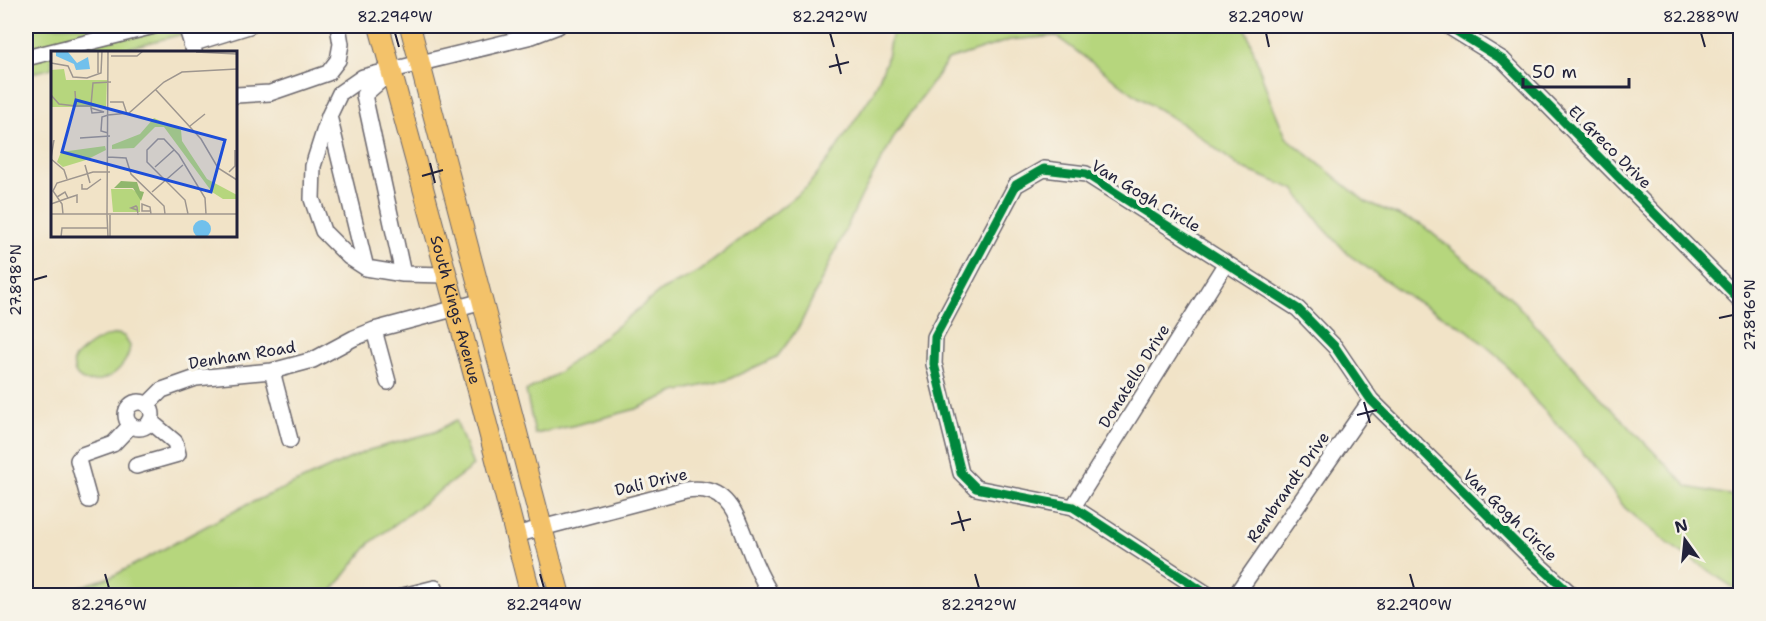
<svg xmlns="http://www.w3.org/2000/svg" width="1766" height="621" font-family="'Shantell Sans',sans-serif">
	<rect width="100%" height="100%" fill="#f7f3e8"/>
	<filter id="ink" filterUnits="userSpaceOnUse"><feTurbulence type="fractalNoise" baseFrequency=".0167" numOctaves="2"/><feDisplacementMap in="SourceGraphic" scale="12" xChannelSelector="R" yChannelSelector="G"/><feConvolveMatrix kernelMatrix="1 2 1 2 8 2 1 2 1" color-interpolation-filters="sRGB"/></filter>
	<filter id="wash" filterUnits="userSpaceOnUse"><feTurbulence type="fractalNoise" baseFrequency=".008" numOctaves="4" result="noise"/><feDisplacementMap in="SourceGraphic" scale="24" xChannelSelector="R" yChannelSelector="G"/><feGaussianBlur stdDeviation="1.35" result="paint"/><feColorMatrix in="noise" values="0 0 0 0 0 0 0 0 0 0 0 0 0 0 0 0 0 1.4 0 .05"/><feComposite in="paint" operator="in"/></filter>
	<g filter="url(#wash)">
		<rect width="100%" height="100%" fill="#f1e3c7"/>
		<path fill="#b6d67d" stroke="#6c7c5c" stroke-width="1.5" d="M 26,26 L 214,26 L 112,52 L 52,52 L 52,68 L 26,75 Z
			M 893,26 L 1245,26 L 1269,97 L 1286,137 L 1366,202 L 1422,225 L 1510,297 L 1605,402 L 1688,487 L 1740,497 L 1740,592 L 1669,544 L 1625,508 L 1576,444 L 1537,403 L 1499,357 L 1467,330 L 1411,298 L 1349,255 L 1322,226 L 1294,189 L 1241,168 L 1186,126 L 1138,97 L 1056,36 L 1010,40 L 948,60 L 897,132 L 862,195 L 799,327 L 777,357 L 727,380 L 675,392 L 636,409 L 576,425 L 535,434 L 526,391 L 558,373 L 662,290 L 700,271 L 807,187 L 834,152 L 873,93 L 886,62 Z
			M 118,334 L 124,336 L 130,346 C 126,384 68,396 74,359 C 85,347 101,336 118,334 Z
			M 456,420 L 473,466 L 370,543 L 329,595 L 55,595 L 113,576 L 242,507 L 369,450 L 435,432 Z"/>
	</g>
	<g filter="url(#ink)">
		<g fill="none" stroke-linecap="round" stroke-linejoin="round">
			<g stroke="#6a666c" stroke-width="18">
				<path id="minor" d="M 186,26 L 194,51
					M 1448,26 L 1503,60 L 1740,300
					M 191,44 L 249,26
					M 26,58 L 154,26
					M 388,74 L 364,95 L 403,274
					M 236,95 L 270,93 L 328,73 L 338,60 L 341,44 L 338,26
					M 329,116 L 313,166 L 312,199 L 323,231 L 349,257 L 366,268
					M 446,275 L 403,274 L 366,268 L 329,116 L 340,93 L 363,77 L 532,36 L 558,26
					M 374,330 L 388,382
					M 272,371 L 290,440
					M126 415a13 13 0 1 1 26 0a13 13 0 1 1-26 0Z
					M 147,405 L 162,390 L 196,378 L 272,371 L 313,360 L 354,338 L 374,330 L 483,301
					M 136,466 L 178,454 L 175,442 L 150,421
					M 89,500 L 78,460 L 82,455 L 113,444 L 131,425
					M 1073,507 L 1226,263
					M 515,535 L 686,490 C 730,484 736,516 749,548 C 755,565 762,580 772,596
					M 403,596 L 435,588 L 437,596
					M 1210,596 L 1073,507 L 976,488 L 961,473 L 934,364 L 935,337 L 1016,185 L 1044,169 L 1086,174 L 1298,309 L 1335,347 L 1371,400 L 1530,557 L 1573,596
					M 1235,596 L 1371,400"/>
			</g>
			<g stroke="#6a666c" stroke-width="22">
				<g id="major">
					<path id="s1" d="M 379,26 L 482,405 L 531,596"/>
					<path d="M 410,26 L 560,596"/>
				</g>
			</g>
			<use href="#minor" stroke="#fff" stroke-width="15"/>
			<use href="#major" stroke="#f3c26a" stroke-width="20"/>
			<g stroke="#f7f3e8" stroke-width="13">
				<path id="cycleway" d="M 1448,26 L 1503,60 L 1740,300
					M 1210,596 L 1073,507 L 976,488 L 961,473 L 934,364 L 935,337 L 1016,185 L 1044,169 L 1086,174 L 1298,309 L 1335,347 L 1371,400 L 1530,557 L 1573,596"/>
			</g>
			<use href="#cycleway" stroke="#00873e" stroke-width="9"/>
		</g>
	</g>
	<path fill="none" stroke="#22223b" stroke-width="2" d="M 395,33 L 399,47M 830,33 L 834,47M 1266,33 L 1269,47M 1701,33 L 1705,47M 836,54 L 841,74M 829,67 L 849,62M 430,163 L 435,183M 422,176 L 443,170M 33,280 L 47,276M 1719,318 L 1733,315M 1364,402 L 1370,423M 1357,415 L 1377,410M 958,511 L 964,531M 951,524 L 971,519M 105,574 L 109,588M 540,574 L 544,588M 975,574 L 979,588M 1410,574 L 1414,588"/>
	<g text-anchor="middle" dominant-baseline="central" stroke-width="6" stroke-linejoin="round" paint-order="stroke">
		<g font-size="16" fill="#22223b" stroke="#f7f3e8">
			<text transform="translate(1610 147) rotate(45)">El Greco Drive</text>
			<text transform="translate(1146 196) rotate(31)">Van Gogh Circle</text>
			<text stroke="none"><textPath href="#s1" startOffset="294">South Kings Avenue</textPath></text>
			<text transform="translate(242 355) rotate(-9)">Denham Road</text>
			<text transform="translate(1134 376) rotate(-58)">Donatello Drive</text>
			<text transform="translate(651 482) rotate(-13)">Dali Drive</text>
			<text transform="translate(1288 487) rotate(-55)">Rembrandt Drive</text>
			<text transform="translate(1510 515) rotate(44)">Van Gogh Circle</text>
		</g>
	</g>
	<g transform="translate(51 51)">
		<rect width="186" height="186" fill="#f1e3c7"/>
		<path d="M 13,18 L 15,29 L 56,29 L 55,56 L 0,56 L 0,19 ZM 103,67 L 130,79 L 131,90 L 156,128 L 186,144 L 186,148 L 172,148 L 161,141 L 113,76 L 104,76 L 83,97 L 61,98 L 61,94 L 89,83 ZM 54,95 L 55,99 L 35,109 L 12,116 L 6,111 L 10,101 ZM 60,138 L 81,138 L 89,144 L 89,161 L 62,161 Z" fill="#b6d67d"/>
		<path d="M 70,130 L 86,131 L 89,140 L 93,141 L 90,150 L 82,137 L 63,137 Z" fill="#90b76c"/>
		<path d="M 5,0 L 17,1 L 26,12 L 37,6 L 39,18 L 25,19 L 23,13 L 5,5 ZM142 178a9 9 0 1 1 18 0a9 9 0 1 1-18 0Z" fill="#71c0ec"/>
		<path fill="none" stroke="#9e968f" stroke-width="1.5" d="M 145,1 L 186,3M 60,5 L 86,5 L 92,0M 0,12 L 17,15 L 22,26 L 36,27 L 50,22 L 51,0M 47,22 L 47,0M 105,39 L 150,88 L 167,117 L 186,129M 24,40 L 25,55 L 40,55 L 40,57 L 41,62 L 53,61 L 40,57M 0,44 L 8,53 L 25,55M 59,51 L 72,51 L 76,63M 40,54 L 42,32 L 60,31M 57,64 L 78,62 L 113,31 L 131,21 L 186,18M 57,64 L 51,66 L 50,80 L 57,82M 139,75 L 154,63M 29,87 L 59,85M 57,106 L 75,107 L 80,123 L 113,155 L 114,163M 0,107 L 3,89M 0,108 L 13,119 L 16,128M 34,114 L 39,132M 104,116 L 123,99M 178,121 L 184,115 L 184,99M 31,133 L 31,138 L 36,138 L 50,128M 101,141 L 132,114M 6,146 L 14,141 L 17,147 L 26,144 L 26,152M 0,153 L 17,147M 86,159 L 80,157 L 85,155 L 86,156 L 87,164M 99,160 L 91,160 L 91,153 L 99,156 L 100,163M 0,163 L 186,163M 12,163 L 11,153 L 2,140 L 6,132 L 42,121 L 59,121M 137,163 L 134,149 L 96,111 L 96,99 L 107,88 L 113,88 L 128,104 L 154,147 L 155,163M 56,164 L 57,186M 56,164 L 57,0M 10,186 L 11,177 L 56,177M 59,186 L 59,164"/>
		<path fill="#1d4ed8" fill-opacity="0.15" stroke="#1d4ed8" stroke-width="3" d="M 25,49 L 174,89 L 160,141 L 11,101 Z"/>
		<rect width="186" height="186" fill="none" stroke="#22223b" stroke-width="3"/>
	</g>
	<rect width="1766" height="621" fill="none" stroke="#f7f3e8" stroke-width="66"/>
	<g transform="translate(1685 540) rotate(345)" stroke="#f7f3e8" stroke-width="4.5" paint-order="stroke">
	<path d="M0-4.5L10 22L0 15L-10 22Z" fill="#22223b"/>
	<text y="-9" font-size="16" font-weight="bold" text-anchor="middle" fill="#22223b">N</text>
	</g>
	<path d="M1523 78v9h106v-9" fill="none" stroke="#22223b" stroke-width="3"/>
	<text x="1532" y="78" font-size="18" fill="#22223b" stroke="#f7f3e8" stroke-width="4.5" paint-order="stroke">50 m</text>
	<rect x="33" y="33" width="1700" height="555" fill="none" stroke="#22223b" stroke-width="2"/>
	<g font-size="15" text-anchor="middle" fill="#22223b">
		<text x="395" y="22">82.294°W</text>
		<text x="830" y="22">82.292°W</text>
		<text x="1266" y="22">82.290°W</text>
		<text x="1701" y="22">82.288°W</text>
		<text transform="translate(16 280) rotate(-90)" y="5">27.898°N</text>
		<text transform="translate(1750 315) rotate(-90)" y="5">27.896°N</text>
		<text x="109" y="610">82.296°W</text>
		<text x="544" y="610">82.294°W</text>
		<text x="979" y="610">82.292°W</text>
		<text x="1414" y="610">82.290°W</text>
	</g>
</svg>
